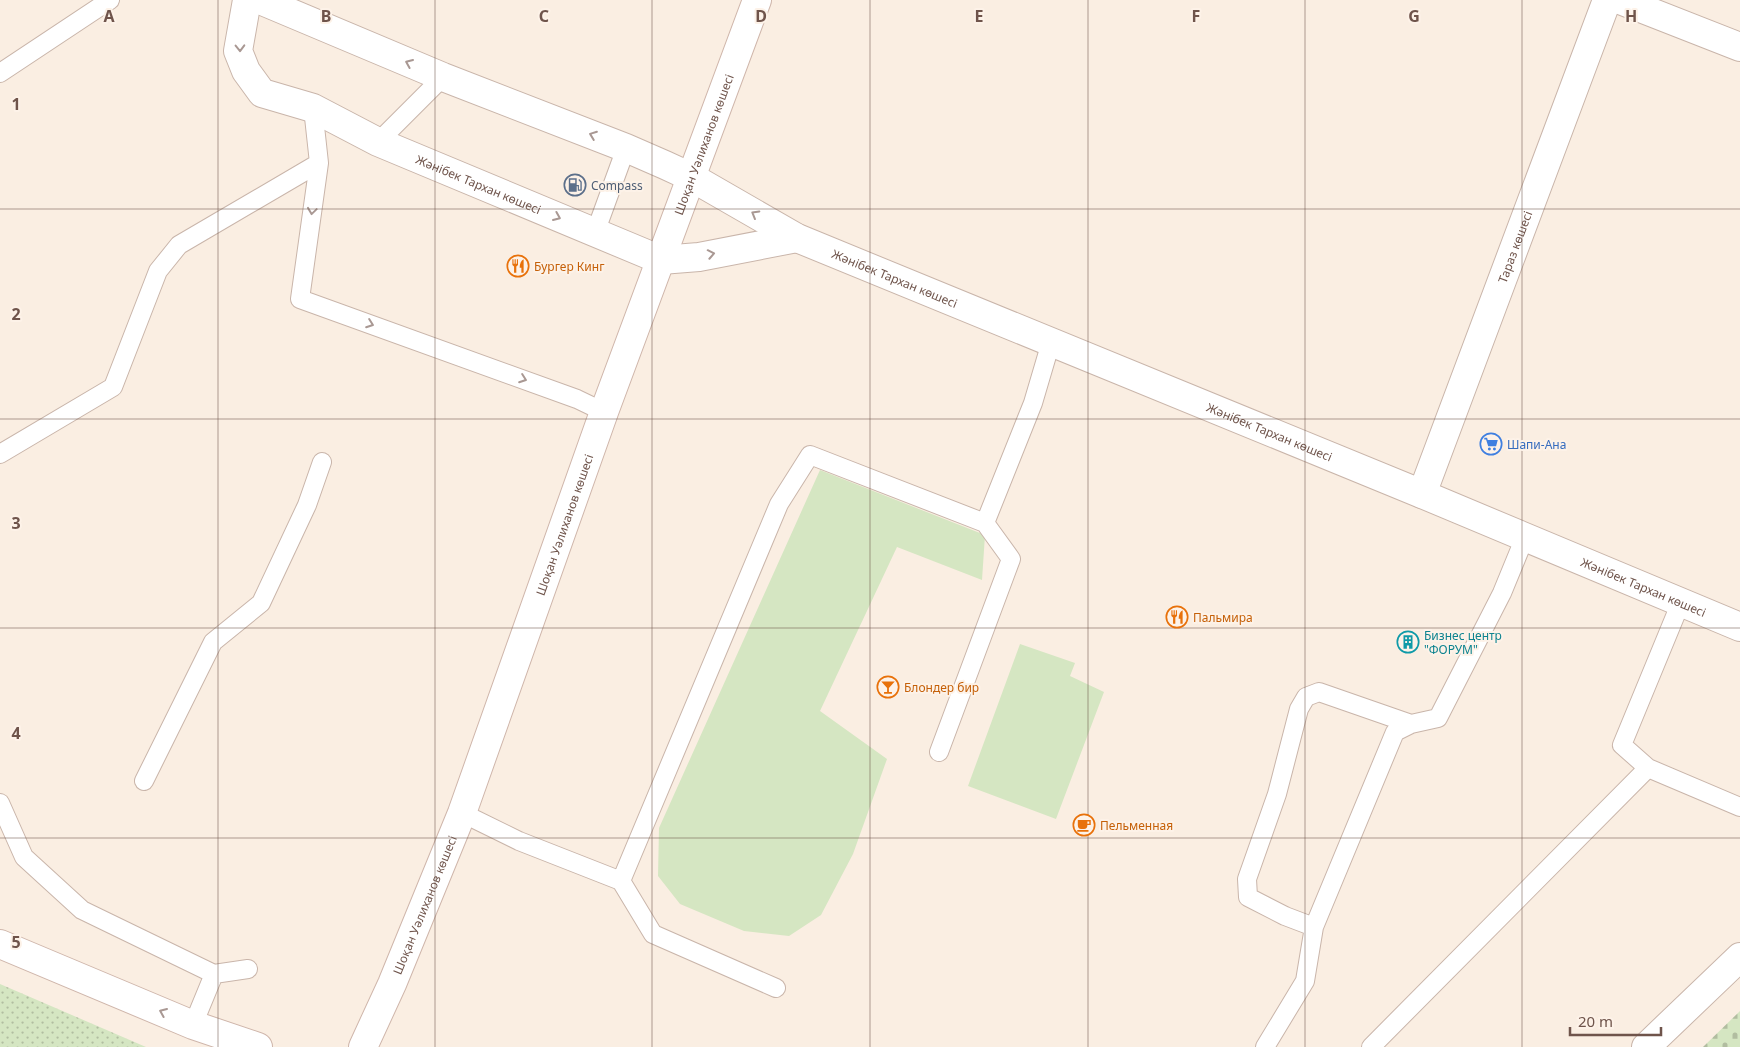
<svg xmlns="http://www.w3.org/2000/svg" width="1740" height="1047" font-family="'Noto Sans',sans-serif">
	<defs>
		<pattern id="grass-dots" width="8" height="8" patternUnits="userSpaceOnUse" patternTransform="scale(1.25)"><rect width="8" height="8" fill="#d5e6c2"/><path d="M2 2h.1M6 6h.1" fill="none" stroke="#b1bda0" stroke-width="1.8" stroke-linecap="round"/></pattern>
		<pattern id="cemetery-stones" width="16" height="16" patternUnits="userSpaceOnUse" patternTransform="scale(1.25)"><rect width="16" height="16" fill="#d5e6c2"/><path d="M2 7V4a2 2 0 0 1 4 0v3zM10 15v-3a2 2 0 0 1 4 0v3z" fill="#b1bda0"/></pattern>
	</defs>
	<rect width="100%" height="100%" fill="#faeee2"/>
	<path fill="url(#grass-dots)" d="M 0,984 L 146,1047 L 0,1047 Z"/>
	<path fill="url(#cemetery-stones)" d="M 1740,1011 L 1740,1047 L 1703,1047 Z"/>
	<path fill="#d5e6c2" d="M 820,470 L 985,535 L 982,580 L 897,547 L 820,711 L 887,759 L 853,854 L 821,915 L 789,936 L 744,931 L 680,904 L 658,876 L 659,828 Z
		M 1020,644 L 1075,663 L 1070,676 L 1104,692 L 1056,819 L 968,786 Z"/>
	<g fill="none" stroke-linecap="round" stroke-linejoin="round">
		<g stroke="#c9b5aa" stroke-width="20">
			<path id="service" d="M 0,73 L 110,0
				M 378,142 L 443,77
				M 319,163 L 300,299 L 577,399 L 604,412
				M 595,233 L 626,148
				M 0,454 L 113,387 L 158,271 L 179,245 L 319,163 L 313,108
				M 985,523 L 1033,403 L 1051,342
				M 1648,768 L 1622,745 L 1681,602
				M 144,781 L 213,642 L 261,603 L 307,505 L 322,462
				M 0,803 L 24,857 L 82,910 L 214,974
				M 462,813 L 519,841 L 621,881 L 653,934 L 776,988
				M 621,881 L 779,504 L 810,455 L 985,523 L 1011,559 L 939,752
				M 1314,927 L 1285,916 L 1248,897 L 1247,879 L 1277,794 L 1299,709 L 1306,697 L 1319,692 L 1411,724
				M 193,1025 L 214,974 L 248,969
				M 1265,1047 L 1305,981 L 1314,927 L 1395,732 L 1411,724 L 1438,718 L 1502,593 L 1525,537
				M 1371,1047 L 1648,768 L 1740,807"/>
		</g>
		<g stroke="#c9b5aa" stroke-width="30">
			<g id="minor">
				<path id="s1" d="M 247,0 L 238,51 L 246,71 L 262,93 L 313,108 L 378,142 L 661,260 L 699,257 L 797,238"/>
				<path id="s2" d="M 260,0 L 443,77 L 626,148 L 665,165 L 691,177 L 797,238 L 1422,494 L 1740,627"/>
				<path d="M 1620,0 L 1740,47"/>
				<path id="s3" d="M 1422,494 L 1607,0"/>
				<path d="M 1646,1047 L 1740,957"/>
			</g>
		</g>
		<g stroke="#cfb6ab" stroke-width="30">
			<g id="secondary">
				<path d="M 0,944 L 193,1025 L 258,1047"/>
				<path id="s4" d="M 363,1047 L 392,984 L 462,813 L 604,412 L 757,0"/>
			</g>
		</g>
		<use href="#service" stroke="#fff" stroke-width="18"/>
		<use href="#minor" stroke="#fff" stroke-width="28"/>
		<use href="#secondary" stroke="#fff" stroke-width="28"/>
	</g>
	<defs><path id="oneway-chevron" d="M-2-3.5L2.5 0L-2 3.5" fill="none" stroke-width="1.6" stroke-linecap="round" stroke-linejoin="round" transform="scale(1.25)"/></defs>
	<g stroke="#a99893">
		<use href="#oneway-chevron" transform="translate(240 48) rotate(89)"/>
		<use href="#oneway-chevron" transform="translate(409 63) rotate(-157)"/>
		<use href="#oneway-chevron" transform="translate(593 135) rotate(-159)"/>
		<use href="#oneway-chevron" transform="translate(312 211) rotate(98)"/>
		<use href="#oneway-chevron" transform="translate(755 214) rotate(-150)"/>
		<use href="#oneway-chevron" transform="translate(557 217) rotate(23)"/>
		<use href="#oneway-chevron" transform="translate(711 254) rotate(-11)"/>
		<use href="#oneway-chevron" transform="translate(370 324) rotate(20)"/>
		<use href="#oneway-chevron" transform="translate(523 379) rotate(20)"/>
		<use href="#oneway-chevron" transform="translate(163 1012) rotate(-157)"/>
	</g>
	<path fill="none" stroke="#6f544b" stroke-width="1" stroke-opacity="0.55" d="M 218,0 L 218,1047M 435,0 L 435,1047M 652,0 L 652,1047M 870,0 L 870,1047M 1088,0 L 1088,1047M 1305,0 L 1305,1047M 1522,0 L 1522,1047M 0,209 L 1740,209M 0,419 L 1740,419M 0,628 L 1740,628M 0,838 L 1740,838"/>
	<defs>
		<g id="fuel-ring" transform="scale(1.125)"><circle r="9.5" fill="#fdf2e8" stroke="#5c6f8a" stroke-width="1.5"/><path d="M-5.5-6h7V0h2V4h1.3V-2.5L3-4.5l.8-.8L6-3V5H2.5V1h-1V6h-7ZM-4.2-4.7v3.2H.2V-4.7Z" fill="#5c6f8a"/></g>
		<g id="restaurant-ring" transform="scale(1.125)"><circle r="9.5" fill="#fdf2e8" stroke="#e8710a" stroke-width="1.5"/><path d="M-5-6h1v4h1v-4h1v4h1v-4h1v5L-1.5 .5V6h-2V.5L-5-1ZM5-6V6H3V1.5H1.5Q1.5-4 5-6Z" fill="#e8710a"/></g>
		<g id="supermarket-ring" transform="scale(1.125)"><circle r="9.5" fill="#fdf2e8" stroke="#3f7fe0" stroke-width="1.5"/><path d="M-6-5.5h2.5l.6 2H6L4.5 2H-2.5L-4.4-4H-6ZM-1.5 3.2a1.3 1.3 0 1 0 .1 0ZM3 3.2a1.3 1.3 0 1 0 .1 0Z" fill="#3f7fe0"/></g>
		<g id="building-ring" transform="scale(1.125)"><circle r="9.5" fill="#fdf2e8" stroke="#0f9aa8" stroke-width="1.5"/><path d="M-4-6H4V6H1V3H-1V6H-4ZM-2.5-4.3h1.7v1.8h-1.7ZM.8-4.3h1.7v1.8H.8ZM-2.5-1h1.7V.8h-1.7ZM.8-1h1.7V.8H.8Z" fill="#0f9aa8"/></g>
		<g id="bar-ring" transform="scale(1.125)"><circle r="9.5" fill="#fdf2e8" stroke="#e8710a" stroke-width="1.5"/><path d="M-6-5H6L.8 .8V4.5H3.5V6h-7V4.5H-.8V.8Z" fill="#e8710a"/></g>
		<g id="cafe-ring" transform="scale(1.125)"><circle r="9.5" fill="#fdf2e8" stroke="#e8710a" stroke-width="1.5"/><path d="M-5.5-4.5H6V0H3Q3 3.5 0 3.5H-2.5Q-5.5 3.5-5.5 0ZM3-3.2v2h1.7v-2ZM-6 4.5H4V6H-6Z" fill="#e8710a"/></g>
	</defs>
	<g fill-rule="evenodd">
		<use href="#fuel-ring" x="575" y="185"/>
		<use href="#restaurant-ring" x="518" y="266"/>
		<use href="#supermarket-ring" x="1491" y="444"/>
		<use href="#restaurant-ring" x="1177" y="617"/>
		<use href="#building-ring" x="1408" y="642"/>
		<use href="#bar-ring" x="888" y="687"/>
		<use href="#cafe-ring" x="1084" y="825"/>
	</g>
	<g text-anchor="middle" dominant-baseline="central" stroke-width="4" stroke-linejoin="round" paint-order="stroke">
		<g font-size="12" fill="#6f544b" stroke="#fdf2e8">
			<text stroke="none"><textPath href="#s4" startOffset="965">Шоқан Уәлиханов көшесі</textPath></text>
			<text stroke="none"><textPath href="#s1" startOffset="336">Жәнібек Тархан көшесі</textPath></text>
			<text stroke="none"><textPath href="#s3" startOffset="264">Тараз көшесі</textPath></text>
			<text stroke="none"><textPath href="#s2" startOffset="694">Жәнібек Тархан көшесі</textPath></text>
			<text stroke="none"><textPath href="#s2" startOffset="1099">Жәнібек Тархан көшесі</textPath></text>
			<text stroke="none"><textPath href="#s4" startOffset="560">Шоқан Уәлиханов көшесі</textPath></text>
			<text stroke="none"><textPath href="#s2" startOffset="1504">Жәнібек Тархан көшесі</textPath></text>
			<text stroke="none"><textPath href="#s4" startOffset="155">Шоқан Уәлиханов көшесі</textPath></text>
		</g>
		<g font-size="12" fill="#4e5e75" stroke="#fdf2e8" text-anchor="start">
			<text x="591" y="185">Compass</text>
		</g>
		<g font-size="12" fill="#c56008" stroke="#fdf2e8" text-anchor="start">
			<text x="534" y="266">Бургер Кинг</text>
			<text x="1193" y="617">Пальмира</text>
			<text x="904" y="687">Блондер бир</text>
			<text x="1100" y="825">Пельменная</text>
		</g>
		<g font-size="12" fill="#366cbe" stroke="#fdf2e8" text-anchor="start">
			<text x="1507" y="444">Шапи-Ана</text>
		</g>
		<g font-size="12" fill="#0d838f" stroke="#fdf2e8" text-anchor="start">
			<text x="1424" y="635">Бизнес центр<tspan x="1424" dy="14">"ФОРУМ"</tspan></text>
		</g>
	</g>
	<g font-size="16" text-anchor="middle" font-weight="bold" fill="#6f544b" stroke="#fdf2e8" stroke-width="4" stroke-linejoin="round" paint-order="stroke">
		<text x="109" y="22">A</text>
		<text x="326" y="22">B</text>
		<text x="544" y="22">C</text>
		<text x="761" y="22">D</text>
		<text x="979" y="22">E</text>
		<text x="1196" y="22">F</text>
		<text x="1414" y="22">G</text>
		<text x="1631" y="22">H</text>
		<text x="16" y="110">1</text>
		<text x="16" y="320">2</text>
		<text x="16" y="529">3</text>
		<text x="16" y="739">4</text>
		<text x="16" y="948">5</text>
	</g>
	<path d="M1570 1027v8h91v-8" fill="none" stroke="#6f544b" stroke-width="2.5"/>
	<text x="1578" y="1027" font-size="15" fill="#6f544b" stroke="#fdf2e8" stroke-width="4" paint-order="stroke">20 m</text>
</svg>
